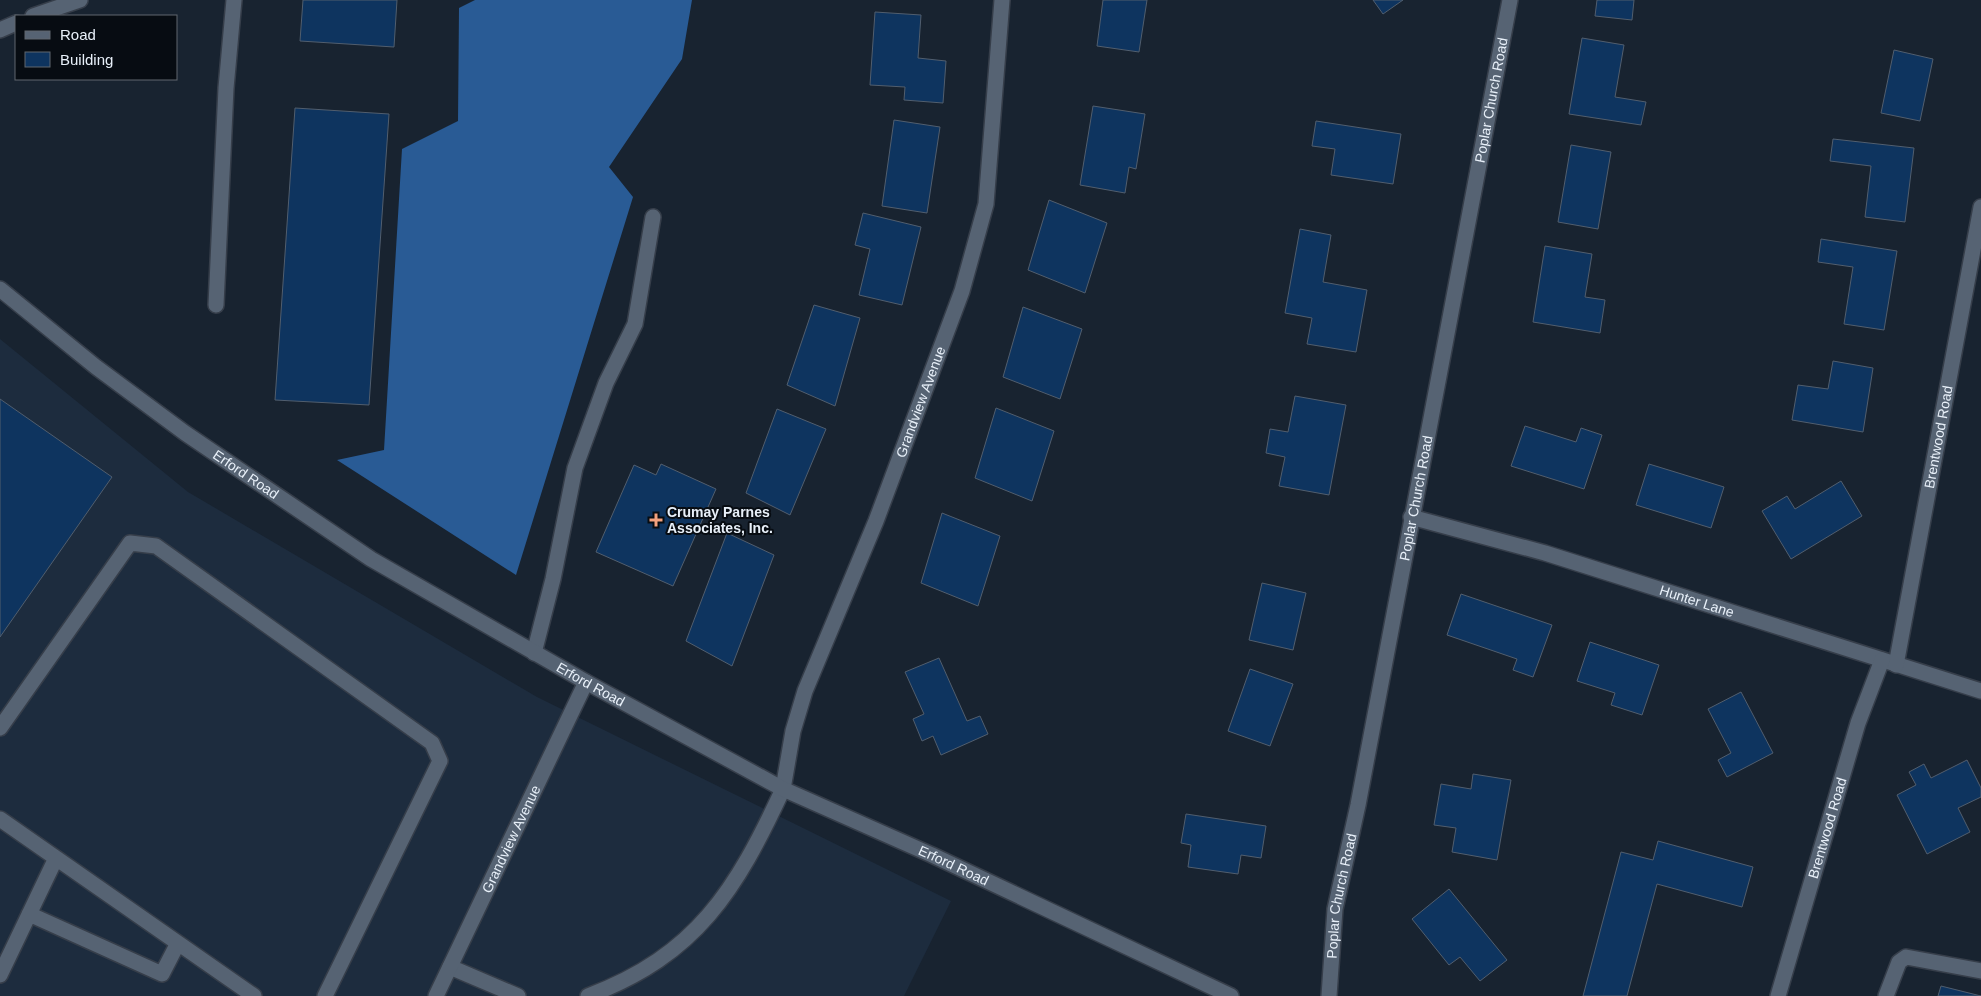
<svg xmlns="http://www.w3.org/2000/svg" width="1981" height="996" font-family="Helvetica,sans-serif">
	<rect width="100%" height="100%" fill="#182330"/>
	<path fill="#1d2c3e" d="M 0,339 L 188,492 L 537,697 L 951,901 L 904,996 L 0,996 Z"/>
	<path fill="#295b95" d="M 475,0 L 692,0 L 682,59 L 609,167 L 633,197 L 516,575 L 337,460 L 384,450 L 402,149 L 458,121 L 459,8 Z"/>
	<path fill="#0e345f" stroke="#515e6e" d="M 303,0 L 397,0 L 394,47 L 300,41 Z
		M 1103,0 L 1147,0 L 1139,52 L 1097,46 Z
		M 1373,0 L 1403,0 L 1383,14 Z
		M 1597,0 L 1634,0 L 1632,20 L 1595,16 Z
		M 875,12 L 921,15 L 918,58 L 946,61 L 943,103 L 904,100 L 905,87 L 870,85 Z
		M 1582,38 L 1624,45 L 1615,97 L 1646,102 L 1641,125 L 1569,114 Z
		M 1894,50 L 1933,59 L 1920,121 L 1881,113 Z
		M 1093,106 L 1145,114 L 1136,169 L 1129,167 L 1125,193 L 1080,185 Z
		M 295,108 L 389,114 L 369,405 L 275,400 Z
		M 894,120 L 940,127 L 927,213 L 882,206 Z
		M 1316,121 L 1401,134 L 1393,184 L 1331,175 L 1335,149 L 1312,146 Z
		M 1833,139 L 1914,148 L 1905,222 L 1865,217 L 1871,166 L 1830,161 Z
		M 1571,145 L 1611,152 L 1598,229 L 1558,222 Z
		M 1049,200 L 1107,223 L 1085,293 L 1028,270 Z
		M 863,213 L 921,227 L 902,305 L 859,295 L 870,249 L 855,245 Z
		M 1300,229 L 1331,235 L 1323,282 L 1367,290 L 1356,352 L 1307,344 L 1312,318 L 1285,313 Z
		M 1821,239 L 1897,251 L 1884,330 L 1844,324 L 1853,267 L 1818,262 Z
		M 1545,246 L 1592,254 L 1585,297 L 1605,300 L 1600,333 L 1533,322 Z
		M 814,305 L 860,318 L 835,406 L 787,385 Z
		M 1023,307 L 1082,329 L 1060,399 L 1003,377 Z
		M 1833,361 L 1873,368 L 1863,432 L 1792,420 L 1798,385 L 1828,389 Z
		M 1295,396 L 1346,405 L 1329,495 L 1279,486 L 1285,457 L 1266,453 L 1270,429 L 1288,432 Z
		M 0,399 L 112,477 L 0,637 Z
		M 996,408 L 1054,431 L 1032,501 L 975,478 Z
		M 777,409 L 826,429 L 790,515 L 746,493 Z
		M 1525,426 L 1576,442 L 1581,428 L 1602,435 L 1584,489 L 1511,466 Z
		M 661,464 L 716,489 L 673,586 L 596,552 L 634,465 L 656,475 Z
		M 1649,464 L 1724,487 L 1711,528 L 1636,505 Z
		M 1841,481 L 1862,516 L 1791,559 L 1762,511 L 1787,496 L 1795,509 Z
		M 942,513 L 1000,536 L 978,606 L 921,583 Z
		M 727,533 L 774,555 L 732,666 L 686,641 Z
		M 1262,583 L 1306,593 L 1293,650 L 1249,640 Z
		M 1461,594 L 1552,625 L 1533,677 L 1513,670 L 1517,659 L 1447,635 Z
		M 1590,642 L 1659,665 L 1642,715 L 1611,705 L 1615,693 L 1577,681 Z
		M 939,658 L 967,721 L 980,716 L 988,734 L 941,755 L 933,736 L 922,741 L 913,719 L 924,714 L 905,672 Z
		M 1250,669 L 1293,684 L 1270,746 L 1228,731 Z
		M 1741,692 L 1773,753 L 1727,777 L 1718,760 L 1731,753 L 1708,709 Z
		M 1967,760 L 1981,788 L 1981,797 L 1958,808 L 1970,832 L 1927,854 L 1897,795 L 1916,785 L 1909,772 L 1924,764 L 1931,778 Z
		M 1473,774 L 1511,780 L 1497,860 L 1452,852 L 1456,828 L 1434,825 L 1441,784 L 1471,789 Z
		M 1186,814 L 1266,826 L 1261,858 L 1241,855 L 1238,874 L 1188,867 L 1191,845 L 1181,843 Z
		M 1658,841 L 1753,867 L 1742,907 L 1657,884 L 1627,996 L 1583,996 L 1621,852 L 1653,860 Z
		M 1449,889 L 1507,960 L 1480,981 L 1460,957 L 1449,965 L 1412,919 Z
		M 1941,986 L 1981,996 L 1938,996 Z"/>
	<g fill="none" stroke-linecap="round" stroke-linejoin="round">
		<g stroke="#363e4a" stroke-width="18">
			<path id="service" d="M 33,16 L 80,0
				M 0,30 L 16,23
				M 216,305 L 226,88 L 234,0
				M 534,653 L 553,579 L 575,468 L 606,383 L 635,324 L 653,217
				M 0,728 L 130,543 L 156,546 L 432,743 L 440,761 L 325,996
				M 0,819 L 254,996
				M 29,914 L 162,974 L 178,943
				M 450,967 L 518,996
				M 0,975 L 56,858
				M 588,996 C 697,955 736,890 783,789
				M 1886,996 L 1899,962 L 1906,957 L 1981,971"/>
		</g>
		<g stroke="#363e4a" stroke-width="18">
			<g id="minor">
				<path id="s1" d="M 1411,517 L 1545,553 L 1981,691"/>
				<path id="s2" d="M 1896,665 L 1981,207"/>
				<path id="s3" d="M 783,789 L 793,731 L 805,691 L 876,521 L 962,291 L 986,204 L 1002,0"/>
				<path id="s4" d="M 436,996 L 586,682"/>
				<path id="s5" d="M 1778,996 L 1858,723 L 1882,660"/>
			</g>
		</g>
		<g stroke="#363e4a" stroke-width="18">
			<g id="tertiary">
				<path id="s6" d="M 0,289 L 96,367 L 185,433 L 371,559 L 586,682 L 783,789 L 932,855 L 1231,996"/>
				<path id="s7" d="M 1329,996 L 1335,909 L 1358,805 L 1510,0"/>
			</g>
		</g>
		<use href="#service" stroke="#566373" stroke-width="15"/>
		<use href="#minor" stroke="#566373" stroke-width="15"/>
		<use href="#tertiary" stroke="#566373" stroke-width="15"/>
	</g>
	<path fill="#f2a17e" stroke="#070c12" stroke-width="2" d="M653.5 512.5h5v5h5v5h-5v5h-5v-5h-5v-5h5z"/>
	<g text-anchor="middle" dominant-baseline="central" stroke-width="4" stroke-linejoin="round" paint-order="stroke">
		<g font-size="14" fill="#e8f0f9" stroke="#070c12">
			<text stroke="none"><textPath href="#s7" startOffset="911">Poplar Church Road</textPath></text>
			<text stroke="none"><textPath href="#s3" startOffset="412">Grandview Avenue</textPath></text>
			<text stroke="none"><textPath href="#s2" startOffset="232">Brentwood Road</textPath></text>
			<text stroke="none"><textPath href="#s6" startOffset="308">Erford Road</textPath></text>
			<text stroke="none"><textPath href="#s7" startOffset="506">Poplar Church Road</textPath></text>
			<text stroke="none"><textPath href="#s1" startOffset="298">Hunter Lane</textPath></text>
			<text stroke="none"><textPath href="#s6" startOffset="712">Erford Road</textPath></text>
			<text stroke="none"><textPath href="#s5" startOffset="175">Brentwood Road</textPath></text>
			<text stroke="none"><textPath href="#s4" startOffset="174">Grandview Avenue</textPath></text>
			<text stroke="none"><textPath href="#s6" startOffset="1118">Erford Road</textPath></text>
			<text stroke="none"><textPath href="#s7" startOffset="101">Poplar Church Road</textPath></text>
		</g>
		<g font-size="14" font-weight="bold" fill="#e8f0f9" stroke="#070c12" text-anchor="start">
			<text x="667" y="512">Crumay Parnes<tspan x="667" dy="16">Associates, Inc.</tspan></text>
		</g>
	</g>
	<rect x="15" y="15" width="162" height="65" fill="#070c12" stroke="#61676e"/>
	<rect x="25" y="31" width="25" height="8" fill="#566373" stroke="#61676e"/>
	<text x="60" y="40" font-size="15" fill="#e8f0f9">Road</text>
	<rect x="25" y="52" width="25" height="15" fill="#0e345f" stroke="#61676e"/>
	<text x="60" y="65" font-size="15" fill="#e8f0f9">Building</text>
</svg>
